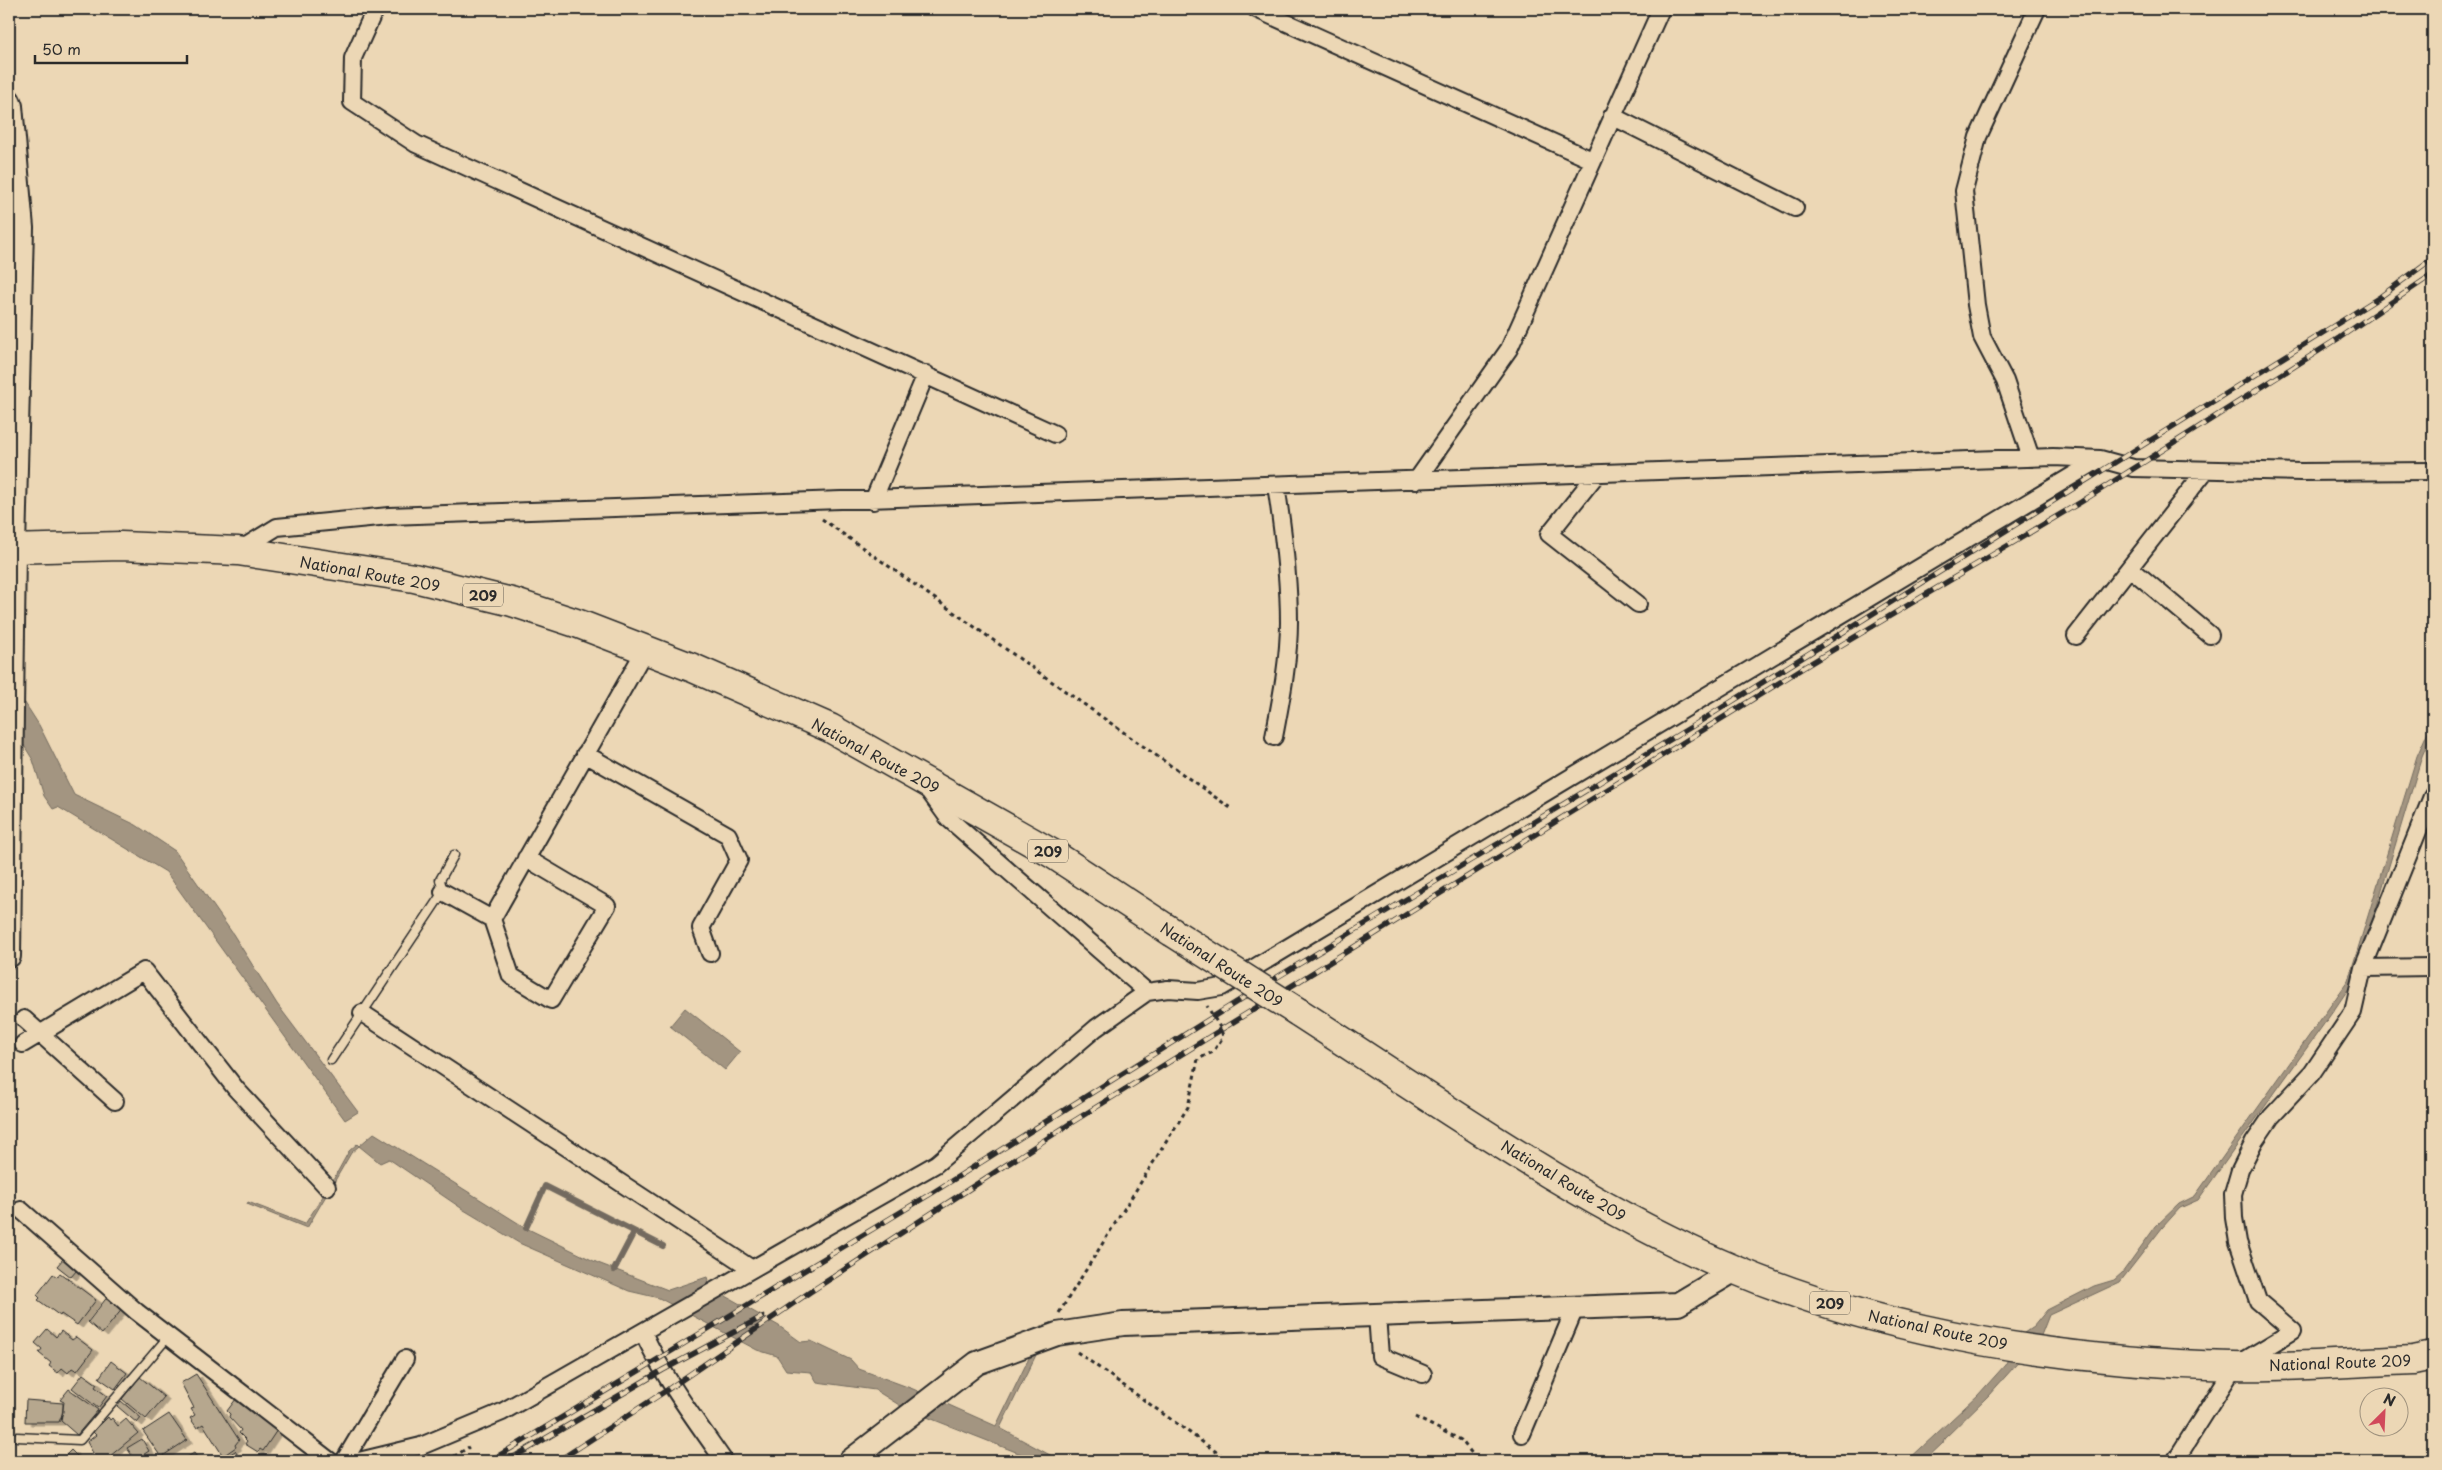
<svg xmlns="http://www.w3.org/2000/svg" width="2442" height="1470" font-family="'Playpen Sans',sans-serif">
	<defs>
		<filter id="shadow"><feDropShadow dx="5.5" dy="3" stdDeviation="0" flood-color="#0004"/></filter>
	</defs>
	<rect width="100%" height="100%" fill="#ecd7b5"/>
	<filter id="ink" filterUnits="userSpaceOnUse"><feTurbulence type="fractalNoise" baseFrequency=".02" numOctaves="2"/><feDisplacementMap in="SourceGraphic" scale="10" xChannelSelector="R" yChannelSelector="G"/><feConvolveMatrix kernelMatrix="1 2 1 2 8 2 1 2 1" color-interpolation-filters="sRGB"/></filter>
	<g filter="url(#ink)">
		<path fill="#a39581" stroke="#736b5f" d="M 9,678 L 39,725 L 74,795 L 136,825 L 175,851 L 233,934 L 277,1004 L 358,1112 L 345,1120 L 166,872 L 58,807 L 53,809 L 44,796 L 33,760 L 9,721 Z
			M 2433,720 L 2433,731 L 2422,756 L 2355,979 L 2334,1010 L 2198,1200 L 2180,1208 L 2162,1228 L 2120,1282 L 2049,1315 L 2040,1338 L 1988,1396 L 1944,1439 L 1943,1443 L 1924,1461 L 1907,1461 L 1978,1395 L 2005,1365 L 2021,1335 L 2033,1327 L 2047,1310 L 2094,1286 L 2114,1280 L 2122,1273 L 2156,1226 L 2179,1204 L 2195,1196 L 2348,981 L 2417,756 Z
			M 685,1008 L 740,1052 L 725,1070 L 670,1026 Z
			M 374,1133 L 526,1228 L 598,1263 L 668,1290 L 707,1277 L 710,1287 L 779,1326 L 801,1342 L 811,1341 L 851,1360 L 859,1369 L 913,1389 L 996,1426 L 1029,1358 L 1036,1355 L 1000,1428 L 1061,1461 L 1040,1461 L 1026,1456 L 904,1408 L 875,1390 L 817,1382 L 811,1372 L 786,1370 L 777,1356 L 757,1350 L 659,1298 L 629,1291 L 519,1243 L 464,1210 L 389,1159 L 380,1163 L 359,1146 L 351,1153 L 333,1184 L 332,1182 L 349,1151 L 357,1144 L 359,1146 Z
			M 325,1193 L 327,1194 L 307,1228 L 247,1204 L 248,1202 L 305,1224 Z"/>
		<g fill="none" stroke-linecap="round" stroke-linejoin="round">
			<path stroke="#736b5f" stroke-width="6" d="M 526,1228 L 545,1186 L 663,1246
				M 614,1270 L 634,1232"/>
		</g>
		<path fill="#b6a78e" stroke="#2b2b2b" filter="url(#shadow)" d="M 63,1259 L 77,1270 L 71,1277 L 57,1266 Z
			M 60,1273 L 96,1300 L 77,1325 L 61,1314 L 60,1316 L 38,1300 L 40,1298 L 37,1295 L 53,1274 L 57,1277 Z
			M 108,1296 L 123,1308 L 102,1334 L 88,1322 Z
			M 47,1329 L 56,1337 L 61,1331 L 72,1340 L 76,1337 L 93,1350 L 77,1371 L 72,1368 L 68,1373 L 62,1368 L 58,1373 L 49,1366 L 51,1363 L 39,1353 L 42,1349 L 35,1343 Z
			M 111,1361 L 127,1373 L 115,1389 L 99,1378 Z
			M 83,1374 L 97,1384 L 95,1387 L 107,1396 L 98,1408 L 72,1388 Z
			M 196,1374 L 239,1440 L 235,1445 L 236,1447 L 223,1456 L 203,1424 L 197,1428 L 190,1418 L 195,1415 L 191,1409 L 194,1408 L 181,1383 Z
			M 140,1377 L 164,1397 L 146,1419 L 122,1399 Z
			M 69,1389 L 98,1410 L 77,1435 L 61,1421 L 64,1402 L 60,1400 Z
			M 236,1399 L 277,1430 L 263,1451 L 260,1449 L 258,1452 L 245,1444 L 247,1441 L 239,1433 L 241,1430 L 229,1417 L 230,1414 L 227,1411 Z
			M 26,1400 L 63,1403 L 63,1412 L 59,1422 L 25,1422 Z
			M 121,1401 L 141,1418 L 137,1423 L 117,1406 Z
			M 169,1414 L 187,1440 L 161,1457 L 143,1431 Z
			M 108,1417 L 110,1420 L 112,1418 L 118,1426 L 126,1419 L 138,1433 L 104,1461 L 96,1461 L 91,1455 L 93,1453 L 87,1442 L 96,1435 L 93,1432 Z
			M 142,1439 L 149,1451 L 135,1460 L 127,1448 Z
			M 71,1450 L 82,1461 L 64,1461 L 66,1459 L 64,1457 Z
			M 235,1451 L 242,1461 L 224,1461 L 223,1459 Z
			M 194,1453 L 200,1461 L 181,1461 Z
			M 215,1455 L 220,1461 L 206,1461 Z"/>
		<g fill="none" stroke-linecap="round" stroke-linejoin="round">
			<g stroke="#2b2b2b" stroke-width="11">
				<path id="lane" d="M 331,1060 L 443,892 L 440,880 L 454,855
					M 17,1437 L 80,1440 L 168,1337"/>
			</g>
			<g stroke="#2b2b2b" stroke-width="20">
				<path id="street" d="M 375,9 L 353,58 L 352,102 L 416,144 L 1055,434
					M 1256,9 L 1592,160
					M 1612,116 L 1795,208
					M 2031,458 L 2005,381 L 1982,337 L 1976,305 L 1964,191 L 1978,137 L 2037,9
					M 1596,475 L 1549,534 L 1638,604
					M 1416,481 L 1509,349 L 1661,9
					M 873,501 L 926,374
					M 238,551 L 277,527 L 389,516 L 2053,457 L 2100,459 L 2133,468 L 2301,472 L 2433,471
					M 2130,568 L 2210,635
					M 2076,636 L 2206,470
					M 1274,737 C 1281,700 1289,660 1289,622 C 1289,576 1283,530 1276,485
					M 585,754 L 728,835 L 739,860 L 701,928 L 710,953
					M 926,787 L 949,819 L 1147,992
					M 443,892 L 492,919 L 645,650
					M 492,919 L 511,976 L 551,1000 L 607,906 L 526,858
					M 2363,968 L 2433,967
					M 362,1013 L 752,1269
					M 24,1019 L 115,1101
					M 23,1044 L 144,971 L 236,1089 L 327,1187
					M 21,1210 L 137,1312 L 330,1461
					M 1377,1315 L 1380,1356 L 1423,1374
					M 643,1332 C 664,1379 695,1419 724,1461
					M 1522,1434 L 1576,1306
					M 344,1461 L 405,1359
					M 359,1461 L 421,1446 L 502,1412 L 936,1164 L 1096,1028 L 1147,992 L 1168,989 L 1198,991 L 1222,987 L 2100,459
					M 2175,1461 L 2235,1366 L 2293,1331 L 2258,1301 L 2238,1242 L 2234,1218 L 2233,1194 L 2240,1170 L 2254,1142 L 2271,1117 L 2312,1073 L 2353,1012 L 2363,968 L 2433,794"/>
			</g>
			<g stroke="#2b2b2b" stroke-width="26">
				<path id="secondary" d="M 9,101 L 11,106 L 22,228 L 14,548 L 9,956
					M 850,1461 L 977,1363 L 1057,1334 L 1123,1324 L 1678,1304 L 1735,1270"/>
			</g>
			<g stroke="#2b2b2b" stroke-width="31">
				<path id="highway" d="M 9,549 L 121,546 L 238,551 L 414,578 L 512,602 L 579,624 L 693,668 L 830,728 L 1053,854 L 1172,932
					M 1298,1012 C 1439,1103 1578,1203 1733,1269 C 1886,1334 2067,1362 2233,1366 C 2293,1368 2354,1362 2414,1360 L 2433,1356"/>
			</g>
			<path stroke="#2b2b2b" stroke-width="3" stroke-dasharray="4 4" stroke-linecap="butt" d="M 822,519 L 1232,809
				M 1059,1313 L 1188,1107 L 1198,1059 L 1213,1052 L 1223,1037 L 1221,1029 L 1207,1006
				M 1077,1352 L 1229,1461
				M 1415,1417 L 1461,1440 L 1474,1456 L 1472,1461
				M 447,1461 L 469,1447"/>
			<use href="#lane" stroke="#ecd7b5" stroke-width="8"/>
			<use href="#street" stroke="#ecd7b5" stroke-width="16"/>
			<use href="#secondary" stroke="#ecd7b5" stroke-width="22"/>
			<use href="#highway" stroke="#ecd7b5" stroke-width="28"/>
			<g stroke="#2b2b2b" stroke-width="5.5">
				<path id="rail" d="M 490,1461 L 932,1193 L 1251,993 L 1691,727 L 2380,297 L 2433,258
					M 507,1461 L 663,1370 L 762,1317
					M 558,1461 L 667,1390 L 810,1292 L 1074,1121 L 1806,666 L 2081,502 L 2339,338 L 2433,274"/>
			</g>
			<use href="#rail" stroke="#ecd7b5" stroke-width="4" stroke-dasharray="11" stroke-linecap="butt"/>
			<g stroke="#2b2b2b" stroke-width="31" stroke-linecap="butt">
				<path id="highway-bridge" d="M 1172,932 L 1298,1012"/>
			</g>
			<use href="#highway-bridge" stroke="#ecd7b5" stroke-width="28"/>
		</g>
	</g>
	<g text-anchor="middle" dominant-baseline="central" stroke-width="4" stroke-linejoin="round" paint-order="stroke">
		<g fill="#ecd7b5" stroke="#655f54" stroke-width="1">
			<rect x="463" y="583.5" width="40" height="23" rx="4"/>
			<rect x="1028" y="839.5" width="40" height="23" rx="4"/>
			<rect x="1810" y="1291.5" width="40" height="23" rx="4"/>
		</g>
		<g font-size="14" font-weight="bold" fill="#2b2b2b">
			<text x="483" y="595">209</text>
			<text x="1048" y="851">209</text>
			<text x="1830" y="1303">209</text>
		</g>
		<g font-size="15" fill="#2b2b2b" stroke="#ecd7b5">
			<text transform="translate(370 573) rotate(10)">National Route 209</text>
			<text transform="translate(876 755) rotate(28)">National Route 209</text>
			<text transform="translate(1222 964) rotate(33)">National Route 209</text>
			<text transform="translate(1564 1180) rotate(31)">National Route 209</text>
			<text transform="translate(1938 1329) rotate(12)">National Route 209</text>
			<text transform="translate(2340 1362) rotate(-2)">National Route 209</text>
		</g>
	</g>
	<rect width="2442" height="1470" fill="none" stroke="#ecd7b5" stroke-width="30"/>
	<rect x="15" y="15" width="2412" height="1440" fill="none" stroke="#2b2b2b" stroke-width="2" filter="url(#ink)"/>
	<g transform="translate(2384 1412) rotate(24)"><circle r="24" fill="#ecd7b5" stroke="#9f927e"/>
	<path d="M0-4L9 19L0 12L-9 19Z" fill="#d1495b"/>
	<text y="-8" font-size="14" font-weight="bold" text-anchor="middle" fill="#2b2b2b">N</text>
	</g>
	<path d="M35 55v8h152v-8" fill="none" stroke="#2b2b2b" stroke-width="2.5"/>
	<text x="42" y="55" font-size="15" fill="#2b2b2b" stroke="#ecd7b5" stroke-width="4" paint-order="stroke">50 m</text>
</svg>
